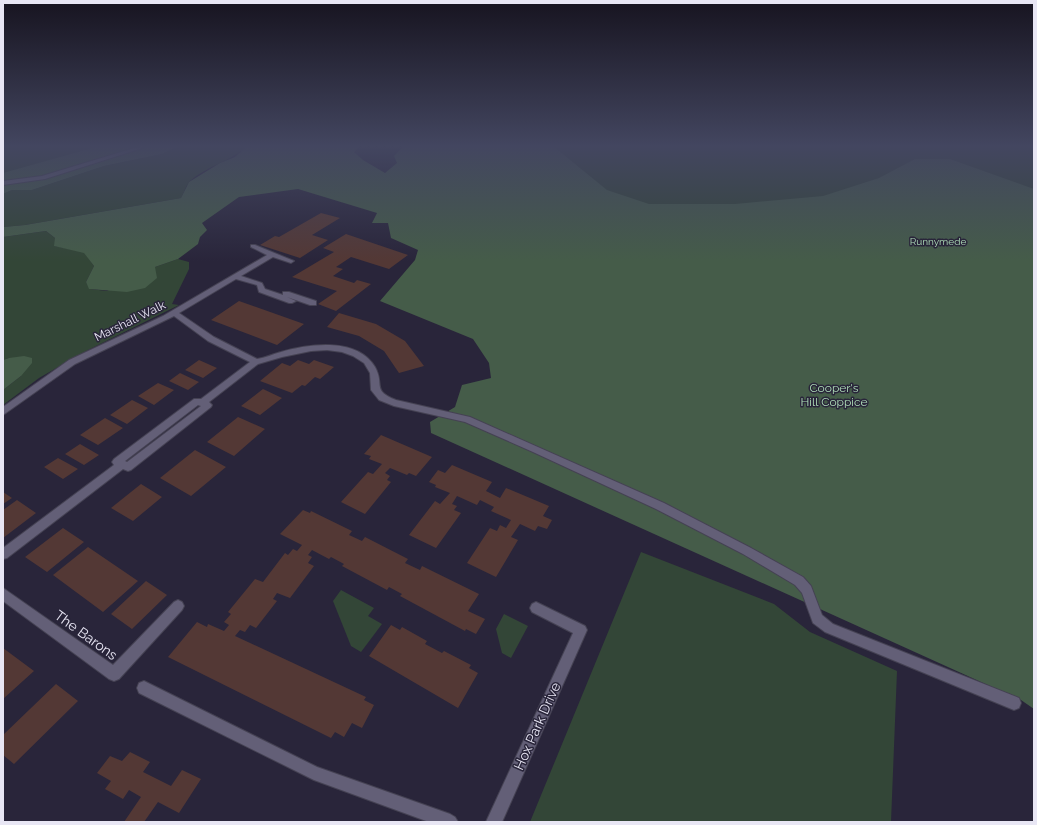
<svg xmlns="http://www.w3.org/2000/svg" width="1037" height="825" font-family="Raleway,sans-serif">
	<rect width="100%" height="100%" fill="#29253a"/>
	<path fill="#334637" d="M 3,145 L 110,145 L 3,174 Z
		M 239,145 L 246,147 C 229,162 207,166 190,181 C 186,185 184,193 181,198 L 25,225 L 3,227 L 3,194 L 12,190 L 32,190 L 104,166 L 162,154 L 179,146 Z
		M 530,145 L 1034,145 L 1034,626 L 687,260 Z
		M 46,231 L 55,238 L 55,246 L 84,252 L 94,266 L 86,282 L 90,289 L 107,291 L 155,267 L 178,259 L 189,262 L 189,269 L 172,304 L 179,305 L 88,350 L 39,378 L 3,405 L 3,390 L 21,376 L 9,358 L 3,360 L 3,237 Z
		M 641,552 L 774,604 L 810,632 L 897,671 L 891,822 L 530,822 Z
		M 341,590 L 374,608 L 368,616 L 382,624 L 361,652 L 351,646 L 333,601 Z
		M 504,614 L 528,626 L 511,658 L 502,653 L 496,629 Z"/>
	<path fill="#455c49" d="M 103,145 L 181,145 L 162,154 L 104,166 L 32,190 L 12,190 L 3,194 L 3,173 Z
		M 255,145 L 364,145 L 360,146 L 354,152 L 363,160 L 385,173 L 397,163 L 394,156 L 405,145 L 553,146 L 607,190 L 649,204 L 735,204 L 823,196 L 879,178 L 915,159 L 950,159 L 1034,189 L 1034,709 L 1021,700 L 431,433 L 430,422 L 455,407 L 462,385 L 491,378 L 489,363 L 473,339 L 380,301 L 415,260 L 418,250 L 391,238 L 388,223 L 372,223 L 377,213 L 298,189 L 239,197 L 202,223 L 207,230 L 200,237 L 198,244 L 178,259 L 155,267 L 157,278 L 145,288 L 127,292 L 89,289 L 86,282 L 94,266 L 84,253 L 54,246 L 55,238 L 46,231 L 3,237 L 3,227 L 25,225 L 181,198 L 189,182 L 220,163 L 235,157 L 246,147 Z
		M 24,356 L 32,358 L 32,363 L 21,376 L 3,390 L 3,360 L 9,358 Z"/>
	<path fill="#533835" d="M 321,213 L 340,218 L 312,235 L 328,240 L 300,258 L 260,245 L 275,236 L 279,237 Z
		M 346,234 L 408,255 L 389,269 L 351,257 L 336,267 L 343,269 L 333,276 L 354,283 L 357,280 L 371,284 L 336,311 L 318,304 L 337,291 L 292,277 L 334,252 L 323,248 Z
		M 239,301 L 304,324 L 277,345 L 211,320 Z
		M 339,313 L 376,324 L 405,341 L 424,366 L 399,373 L 384,351 L 359,336 L 327,327 Z
		M 199,360 L 217,368 L 203,378 L 185,370 Z
		M 298,360 L 309,364 L 314,360 L 334,367 L 320,379 L 315,377 L 305,386 L 302,385 L 292,393 L 260,381 L 282,363 L 290,366 Z
		M 180,373 L 199,382 L 188,390 L 169,381 Z
		M 158,383 L 174,390 L 154,405 L 138,396 Z
		M 263,389 L 282,398 L 260,415 L 241,406 Z
		M 132,400 L 148,408 L 127,424 L 110,415 Z
		M 238,417 L 265,429 L 234,456 L 207,442 Z
		M 105,418 L 123,428 L 98,445 L 80,435 Z
		M 381,435 L 432,457 L 416,476 L 409,473 L 407,475 L 390,468 L 385,473 L 390,476 L 387,480 L 391,482 L 365,514 L 341,502 L 368,472 L 373,474 L 382,464 L 369,459 L 371,456 L 364,454 Z
		M 80,444 L 99,455 L 84,465 L 65,454 Z
		M 195,450 L 226,467 L 191,496 L 160,478 Z
		M 58,458 L 78,469 L 63,479 L 44,467 Z
		M 452,465 L 492,482 L 486,491 L 500,498 L 506,488 L 549,506 L 543,516 L 552,520 L 547,529 L 538,526 L 535,531 L 520,524 L 511,537 L 518,540 L 496,577 L 467,563 L 490,528 L 497,531 L 500,525 L 506,528 L 511,520 L 491,511 L 494,507 L 480,500 L 477,505 L 457,496 L 452,504 L 457,506 L 454,510 L 461,513 L 436,548 L 409,535 L 435,501 L 440,504 L 450,493 L 435,487 L 436,485 L 429,482 L 438,470 L 445,473 Z
		M 141,484 L 162,497 L 133,521 L 111,508 Z
		M 3,492 L 12,498 L 3,504 Z
		M 17,500 L 36,513 L 3,538 L 3,510 Z
		M 303,510 L 310,513 L 311,511 L 352,531 L 349,535 L 362,541 L 365,537 L 408,559 L 405,563 L 420,570 L 422,566 L 479,594 L 468,611 L 485,619 L 476,634 L 466,629 L 465,631 L 400,596 L 402,594 L 389,587 L 387,590 L 342,566 L 344,564 L 331,557 L 329,559 L 312,550 L 308,555 L 312,557 L 308,563 L 314,566 L 290,598 L 277,593 L 273,599 L 277,601 L 256,628 L 250,625 L 245,632 L 240,630 L 235,636 L 366,697 L 364,700 L 374,705 L 362,728 L 352,723 L 344,737 L 335,732 L 331,738 L 168,657 L 197,622 L 207,627 L 208,624 L 224,631 L 229,625 L 224,622 L 231,614 L 228,612 L 255,579 L 263,582 L 285,553 L 288,555 L 293,549 L 297,551 L 302,545 L 280,534 Z
		M 63,528 L 84,542 L 47,572 L 25,557 Z
		M 88,547 L 138,581 L 103,612 L 53,575 Z
		M 146,581 L 167,595 L 132,629 L 111,614 Z
		M 391,625 L 400,630 L 402,627 L 427,641 L 425,644 L 442,653 L 444,651 L 471,665 L 469,668 L 478,673 L 458,708 L 369,656 Z
		M 3,648 L 34,671 L 3,699 Z
		M 56,684 L 78,701 L 14,764 L 3,755 L 3,735 Z
		M 130,752 L 150,762 L 143,772 L 171,786 L 182,770 L 201,779 L 179,813 L 158,802 L 144,822 L 124,822 L 141,797 L 129,790 L 123,799 L 105,789 L 111,781 L 97,773 L 110,756 L 122,761 Z"/>
	<g fill="none" stroke-linecap="round" stroke-linejoin="round">
		<g stroke="#454253" stroke-width="2">
			<path id="lane" d="M 144,145 L 152,145 L 45,179 L 3,185 L 3,181 L 42,176 Z
				M 251,245 L 255,245 L 294,261 L 291,263 L 273,257 L 241,276 L 262,283 L 265,289 L 283,295 L 283,292 L 289,292 L 316,301 L 316,305 L 310,305 L 287,297 L 296,301 L 292,303 L 289,303 L 259,292 L 257,285 L 236,279 L 179,313 L 214,337 L 257,359 C 265,358 273,354 281,352 C 309,344 357,337 375,367 C 385,385 371,390 396,400 L 470,417 L 664,503 L 751,548 L 803,577 L 811,586 L 822,615 L 833,624 L 1019,698 L 1021,703 L 1019,708 L 1014,710 L 825,632 L 813,623 L 802,593 L 795,585 L 743,554 L 656,509 L 533,452 L 465,422 L 394,406 L 379,400 L 371,390 L 370,373 L 364,363 L 353,356 L 342,352 L 327,350 L 311,351 L 282,357 L 258,364 L 209,402 L 212,405 L 211,407 L 131,470 L 128,471 L 123,469 L 7,558 L 3,559 L 3,548 L 114,465 L 112,462 L 114,459 L 194,399 L 201,399 L 250,362 L 208,341 L 174,316 L 75,364 L 3,415 L 3,407 L 69,360 L 163,316 L 267,255 L 251,247 ZM 198,405 L 201,406 L 127,462 L 125,461 Z
				M 3,588 L 113,665 L 174,602 L 178,600 L 182,602 L 184,606 L 182,610 L 119,679 L 114,681 L 109,679 L 3,601 Z
				M 536,602 L 585,626 L 587,630 L 502,822 L 486,822 L 573,633 L 532,612 L 530,608 L 532,604 Z
				M 144,681 L 317,767 L 450,814 L 455,817 L 458,822 L 429,822 L 314,780 L 139,693 L 137,688 L 139,683 Z"/>
		</g>
		<use href="#lane" fill="#635f77" fill-rule="evenodd"/>
	</g>
	<linearGradient id="sky" x2="0" y2="1"><stop stop-color="#171420"/><stop offset="0.56" stop-color="#434660"/><stop offset="1" stop-color="#434660" stop-opacity="0"/></linearGradient>
	<rect width="1037" height="261" fill="url(#sky)"/>
	<g text-anchor="middle" dominant-baseline="central" stroke-width="3" stroke-linejoin="round" paint-order="stroke">
		<g font-size="10" fill="#b0dfb9" stroke="#29253a">
			<text x="938" y="241">Runnymede</text>
		</g>
		<g font-size="12" fill="#e8e6f4" stroke="#29253a">
			<text transform="translate(130 321) rotate(-26)">Marshall Walk</text>
		</g>
		<g font-size="12" fill="#b0dfb9" stroke="#29253a">
			<text x="834" y="388">Cooper's<tspan x="834" dy="14">Hill Coppice</tspan></text>
		</g>
		<g font-size="14" fill="#e8e6f4" stroke="#29253a">
			<text transform="translate(86 635) rotate(36)">The Barons</text>
			<text transform="translate(537 726) rotate(-66)">Hox Park Drive</text>
		</g>
	</g>
	<rect width="1037" height="825" fill="none" stroke="#e8e6f4" stroke-width="8"/>
</svg>
